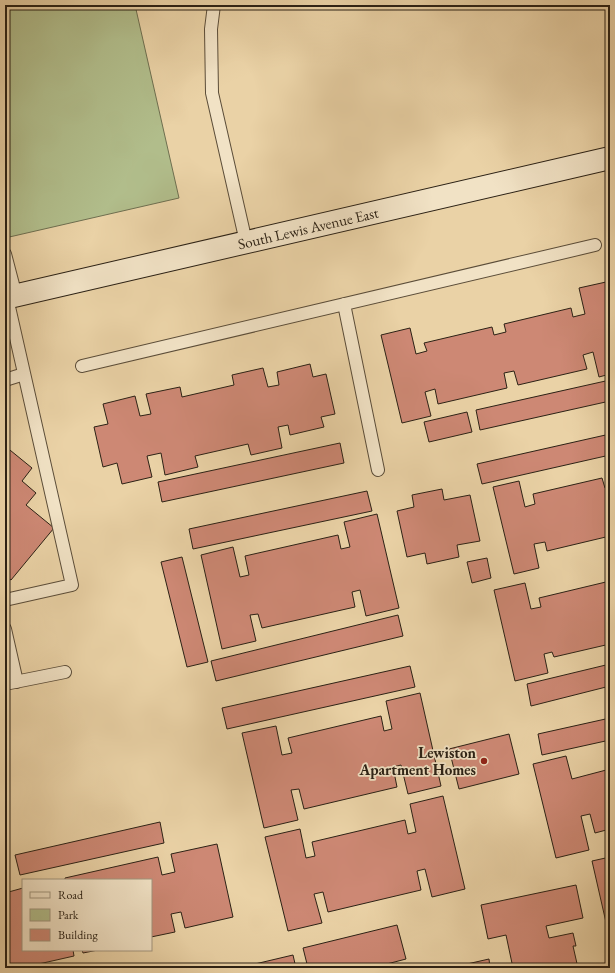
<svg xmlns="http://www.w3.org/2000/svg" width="615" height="973" font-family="'EB Garamond',serif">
	<rect width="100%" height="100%" fill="#ead2a6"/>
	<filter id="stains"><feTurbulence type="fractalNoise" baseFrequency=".005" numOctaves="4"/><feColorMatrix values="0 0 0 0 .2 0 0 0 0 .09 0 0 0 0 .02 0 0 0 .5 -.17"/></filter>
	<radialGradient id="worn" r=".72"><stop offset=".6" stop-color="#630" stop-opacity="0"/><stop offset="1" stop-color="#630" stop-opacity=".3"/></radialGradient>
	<path fill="#b1bd8b" stroke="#6e6f50" d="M 5,5 L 135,5 L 179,198 L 5,238 Z"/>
	<path fill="#cd8874" stroke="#2b2115" d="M 606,282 L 610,301 L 610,374 L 599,377 L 593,352 L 583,355 L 587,369 L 518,385 L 514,371 L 504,373 L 507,388 L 438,404 L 435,389 L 425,392 L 431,416 L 402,423 L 381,335 L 410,328 L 416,354 L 427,351 L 424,343 L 492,327 L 494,335 L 506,332 L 504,324 L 571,308 L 573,317 L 585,314 L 579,288 Z
		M 310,364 L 313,377 L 326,374 L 335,414 L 321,417 L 324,427 L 290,435 L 288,425 L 278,427 L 282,448 L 251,455 L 248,444 L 195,456 L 198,467 L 165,475 L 161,453 L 147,456 L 152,477 L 122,484 L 117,463 L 103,467 L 94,427 L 108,424 L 103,404 L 135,396 L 140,416 L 151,414 L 146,394 L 180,387 L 182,397 L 234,385 L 232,375 L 263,368 L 268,387 L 279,385 L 277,372 Z
		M 610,380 L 610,401 L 480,430 L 476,410 Z
		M 467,412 L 472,432 L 429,442 L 424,422 Z
		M 610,434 L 610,455 L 482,484 L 477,464 Z
		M 340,443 L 344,463 L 162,502 L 158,482 Z
		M 5,446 L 32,468 L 22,481 L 36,493 L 26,505 L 54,528 L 11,580 L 5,576 Z
		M 602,478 L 605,488 L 610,487 L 610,536 L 547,551 L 545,542 L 534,544 L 539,568 L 514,574 L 493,487 L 519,481 L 525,507 L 535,504 L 533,494 Z
		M 442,489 L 444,500 L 470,495 L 480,541 L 457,545 L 459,557 L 427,564 L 425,553 L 407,557 L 397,511 L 414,507 L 412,495 Z
		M 367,491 L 372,511 L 193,549 L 189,529 Z
		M 377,514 L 399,608 L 366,616 L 360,590 L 352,592 L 355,607 L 262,628 L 258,614 L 250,615 L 256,641 L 222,649 L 201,555 L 233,547 L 240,577 L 249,575 L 245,556 L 338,535 L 341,549 L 350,547 L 344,522 Z
		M 182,557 L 208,662 L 187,667 L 161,562 Z
		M 487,558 L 491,578 L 472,583 L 467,562 Z
		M 610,581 L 610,644 L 554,657 L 552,652 L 544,654 L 548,673 L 515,681 L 494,590 L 525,583 L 531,609 L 541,607 L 539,598 Z
		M 398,615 L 403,636 L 216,681 L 211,661 Z
		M 610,664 L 610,686 L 531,706 L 527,684 Z
		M 410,666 L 415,687 L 227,729 L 222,708 Z
		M 420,693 L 441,786 L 408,794 L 401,765 L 393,767 L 397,787 L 304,809 L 299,789 L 291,790 L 298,820 L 264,828 L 242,733 L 276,726 L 282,755 L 292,753 L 288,738 L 381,716 L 384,731 L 392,729 L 386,701 Z
		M 610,718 L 610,740 L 542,755 L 538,734 Z
		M 509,734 L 519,774 L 459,789 L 449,749 Z
		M 566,756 L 572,779 L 610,769 L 610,829 L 595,833 L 590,814 L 581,816 L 589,850 L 556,858 L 533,764 Z
		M 443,796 L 465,889 L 432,897 L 425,869 L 417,871 L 421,890 L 328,912 L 323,892 L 314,894 L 322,923 L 288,931 L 265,837 L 300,829 L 306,858 L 315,856 L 312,842 L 405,820 L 408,834 L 416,832 L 410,804 Z
		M 160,822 L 164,843 L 20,875 L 15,855 Z
		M 217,844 L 233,917 L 185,928 L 181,912 L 171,914 L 175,932 L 151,937 L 151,880 L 65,880 L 65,878 L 158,857 L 162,875 L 175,872 L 171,854 Z
		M 610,857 L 610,940 L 592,861 Z
		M 576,885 L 583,918 L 546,926 L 549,938 L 573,933 L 576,946 L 573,946 L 578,968 L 513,968 L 506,935 L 488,939 L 481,905 Z
		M 23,888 L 23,950 L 73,950 L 74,956 L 21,968 L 5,968 L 5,893 Z
		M 397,925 L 406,959 L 383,965 L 384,968 L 308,968 L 303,948 Z
		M 82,950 L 98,950 L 83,953 Z
		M 293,955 L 296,968 L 238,968 Z
		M 489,959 L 490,968 L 468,968 L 467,964 Z"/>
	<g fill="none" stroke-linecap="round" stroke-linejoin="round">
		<g stroke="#5b4d39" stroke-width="14">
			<path id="lane" d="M 214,5 L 211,29 L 212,93 L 246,242
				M 5,254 L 16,296
				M 344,304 L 378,470
				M 82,366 L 595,245
				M 5,380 L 24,374
				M 5,600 L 72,585 L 7,298
				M 5,629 L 17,682
				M 5,684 L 65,672"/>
		</g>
		<g stroke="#2b2115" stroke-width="24">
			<path id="secondary" d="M 5,298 L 610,158"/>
		</g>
		<use href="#lane" stroke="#f1e2c5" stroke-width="12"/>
		<use href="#secondary" stroke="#f1e2c5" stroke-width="22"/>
	</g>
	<circle fill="#8f2418" stroke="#f1e2c5" stroke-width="1.5" cx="484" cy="761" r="4"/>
	<g text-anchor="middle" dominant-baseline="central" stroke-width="3.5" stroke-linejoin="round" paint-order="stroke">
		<g font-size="15" fill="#2b2115" stroke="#f1e2c5">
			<text transform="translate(308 228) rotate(-13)">South Lewis Avenue East</text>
		</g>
		<g font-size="15" font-weight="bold" fill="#2b2115" stroke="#f1e2c5" text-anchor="end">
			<text x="476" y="752">Lewiston<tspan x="476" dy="17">Apartment Homes</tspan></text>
		</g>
	</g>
	<rect width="615" height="973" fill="none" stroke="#ead2a6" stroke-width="20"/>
	<rect x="6" y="6" width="603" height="961" fill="none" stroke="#2b2115" stroke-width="2"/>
	<rect x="10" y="10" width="595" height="953" fill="none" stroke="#2b2115"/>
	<rect x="22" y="879" width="130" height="72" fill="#f1e2c5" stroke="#a2957f"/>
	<rect x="30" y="892" width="20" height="6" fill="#f1e2c5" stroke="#a2957f"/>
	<text x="58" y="899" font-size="12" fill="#2b2115">Road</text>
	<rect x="30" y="909" width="20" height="12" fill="#b1bd8b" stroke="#a2957f"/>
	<text x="58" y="919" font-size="12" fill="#2b2115">Park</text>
	<rect x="30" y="929" width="20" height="12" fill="#cd8874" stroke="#a2957f"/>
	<text x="58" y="939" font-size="12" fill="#2b2115">Building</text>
	<rect width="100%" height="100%" filter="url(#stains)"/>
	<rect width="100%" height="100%" fill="url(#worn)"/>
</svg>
